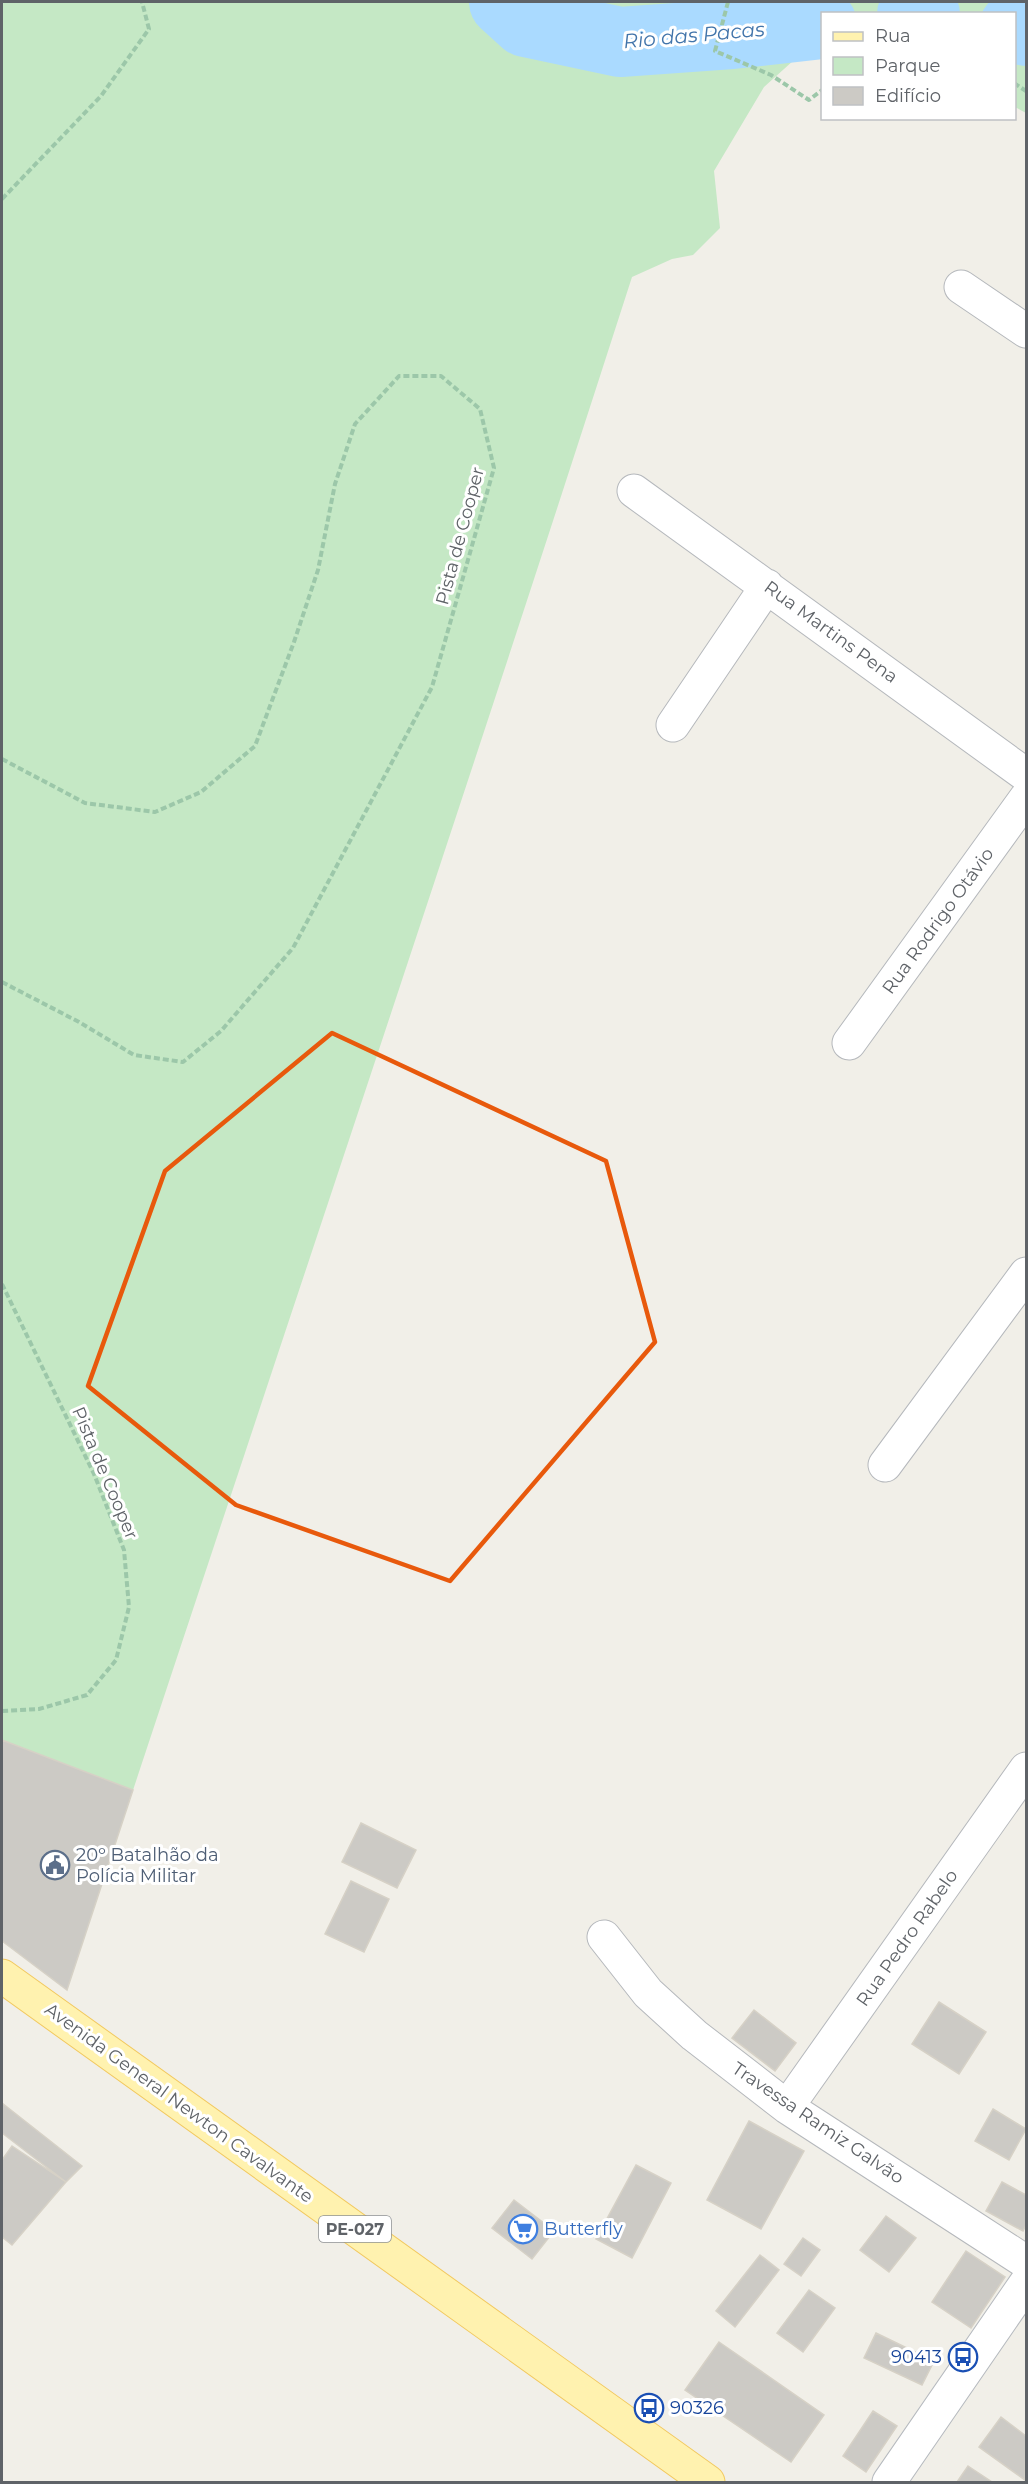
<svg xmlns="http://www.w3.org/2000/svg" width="1028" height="2484" font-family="Montserrat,sans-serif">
	<rect width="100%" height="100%" fill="#f1efe8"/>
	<path fill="#c5e8c5" d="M 2,2 L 1026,2 L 1026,113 L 1015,107 L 1014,14 L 822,14 L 822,46 L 804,51 L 764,87 L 714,171 L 720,228 L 693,255 L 672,259 L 632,277 C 448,849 255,1419 67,1990 L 2,1941 Z"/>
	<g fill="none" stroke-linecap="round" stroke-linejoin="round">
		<path stroke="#aadaff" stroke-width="70" d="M 504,2 L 526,22 L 620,42 L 732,34 L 822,24
			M 912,14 L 925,14
			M 1014,27 L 1026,31"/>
	</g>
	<path fill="#cccac5" stroke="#d6d1c6" stroke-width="1.5" d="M 2,1740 L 133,1790 L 67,1990 L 2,1941 Z
		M 361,1823 L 416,1850 L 397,1888 L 342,1862 Z
		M 351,1881 L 389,1899 L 364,1952 L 325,1934 Z
		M 939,2002 L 986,2032 L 959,2074 L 912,2044 Z
		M 754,2010 L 796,2043 L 775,2071 L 732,2038 Z
		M 2,2103 L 82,2166 L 66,2182 L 2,2133 Z
		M 993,2109 L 1026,2129 L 1009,2160 L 975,2141 Z
		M 749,2121 L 804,2151 L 761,2229 L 707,2200 Z
		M 12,2146 L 66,2182 L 12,2245 L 2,2237 L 2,2160 Z
		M 636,2165 L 671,2183 L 632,2258 L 596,2239 Z
		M 1002,2182 L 1026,2195 L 1026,2225 L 1023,2231 L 986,2211 Z
		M 514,2200 L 554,2231 L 532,2259 L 492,2228 Z
		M 886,2216 L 916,2238 L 889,2272 L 860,2250 Z
		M 803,2238 L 820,2250 L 801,2276 L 784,2264 Z
		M 966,2251 L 1005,2277 L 971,2328 L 932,2302 Z
		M 760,2255 L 779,2270 L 735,2327 L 716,2311 Z
		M 809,2290 L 835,2308 L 803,2352 L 777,2333 Z
		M 876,2333 L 934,2361 L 922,2385 L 864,2358 Z
		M 719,2342 L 824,2415 L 791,2462 L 685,2390 Z
		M 873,2411 L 897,2426 L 866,2472 L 843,2456 Z
		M 1001,2417 L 1026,2436 L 1025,2480 L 979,2447 Z
		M 968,2466 L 992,2482 L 957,2482 Z"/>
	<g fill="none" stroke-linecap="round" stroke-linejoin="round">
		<g stroke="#b5b8bc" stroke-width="35">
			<path id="street" d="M 961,287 L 1026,331
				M 634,491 L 1026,775
				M 673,725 L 767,586
				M 849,1043 L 1026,798
				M 885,1465 L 1026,1274
				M 604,1937 L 648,1993 L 694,2035 L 787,2107 L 1026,2262
				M 787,2107 L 1026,1769"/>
		</g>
		<g stroke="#b6babf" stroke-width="35">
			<path id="secondary" d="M 889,2482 L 1026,2283"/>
		</g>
		<g stroke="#f2c960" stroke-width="35">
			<path id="primary" d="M 2,1976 L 708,2482"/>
		</g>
		<path stroke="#9cc7a9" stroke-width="4" stroke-dasharray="6 3" stroke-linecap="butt" d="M 728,2 L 715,51 L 771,75 L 809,100 L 822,90
			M 1014,83 L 1026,91
			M 2,199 L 101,96 L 149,29 L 142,2
			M 2,759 L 85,803 L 155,812 L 201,792 L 255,746 L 294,642 L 318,570 L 335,484 L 355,424 L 399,376 L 441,376 L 480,409 L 494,468 L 432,687 L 293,948 L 221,1031 L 183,1062 L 134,1055 L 79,1022 L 2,982
			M 2,1284 L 94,1474 L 124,1550 L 129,1607 L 116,1660 L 87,1695 L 39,1709 L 2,1711"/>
		<use href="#street" stroke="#fff" stroke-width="33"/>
		<use href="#secondary" stroke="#fff" stroke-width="33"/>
		<use href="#primary" stroke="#fff2af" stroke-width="33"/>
	</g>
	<path fill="none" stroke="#e8590c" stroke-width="4.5" stroke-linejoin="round" d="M 332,1033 L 606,1161 L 655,1342 L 450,1581 L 236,1505 L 88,1386 L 165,1171 Z"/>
	<defs>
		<g id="civic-ring" transform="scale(1.5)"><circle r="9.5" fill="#fff" stroke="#5c6f8a" stroke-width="1.5"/><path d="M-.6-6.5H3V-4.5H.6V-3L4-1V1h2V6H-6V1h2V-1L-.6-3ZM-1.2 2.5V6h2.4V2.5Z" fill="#5c6f8a"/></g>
		<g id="supermarket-ring" transform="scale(1.5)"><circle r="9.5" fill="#fff" stroke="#3f7fe0" stroke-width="1.5"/><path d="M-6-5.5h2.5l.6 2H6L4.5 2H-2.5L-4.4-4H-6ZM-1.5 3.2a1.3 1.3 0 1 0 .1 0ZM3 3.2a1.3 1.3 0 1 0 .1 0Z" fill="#3f7fe0"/></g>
		<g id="bus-ring" transform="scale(1.5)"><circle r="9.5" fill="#fff" stroke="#1a4fb4" stroke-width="1.5"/><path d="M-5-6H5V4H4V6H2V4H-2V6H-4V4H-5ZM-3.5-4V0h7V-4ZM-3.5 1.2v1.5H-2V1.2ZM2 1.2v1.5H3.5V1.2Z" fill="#1a4fb4"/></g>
	</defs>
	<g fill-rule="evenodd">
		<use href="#civic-ring" x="55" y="1865"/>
		<use href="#supermarket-ring" x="523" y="2229"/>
		<use href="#bus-ring" x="963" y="2357"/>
		<use href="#bus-ring" x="649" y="2408"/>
	</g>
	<g text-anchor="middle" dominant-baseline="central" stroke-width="6" stroke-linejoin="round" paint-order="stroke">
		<rect fill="#fff" stroke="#8f9295" stroke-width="1.5" x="319" y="2216" width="72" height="26" rx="4.5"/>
		<g font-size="16" font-weight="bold" fill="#5f6368">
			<text x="355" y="2229">PE-027</text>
		</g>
		<g font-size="18" fill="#5f6368" stroke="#fff">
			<text transform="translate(460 536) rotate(-75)">Pista de Cooper</text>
			<text transform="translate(831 632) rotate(36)">Rua Martins Pena</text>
			<text transform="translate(938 921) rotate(-54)">Rua Rodrigo Otávio</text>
			<text transform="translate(105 1473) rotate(67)">Pista de Cooper</text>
			<text transform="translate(907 1938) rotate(-55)">Rua Pedro Rabelo</text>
			<text transform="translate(179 2103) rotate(36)">Avenida General Newton Cavalvante</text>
			<text transform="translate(818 2123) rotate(34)">Travessa Ramiz Galvão</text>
		</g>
		<g font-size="18" fill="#4e5e75" stroke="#fff" text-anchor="start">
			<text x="76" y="1855">20º Batalhão da<tspan x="76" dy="21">Polícia Militar</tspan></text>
		</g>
		<g font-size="18" fill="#366cbe" stroke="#fff" text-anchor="start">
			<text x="544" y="2229">Butterfly</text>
		</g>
		<g font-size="18" fill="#164399" stroke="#fff" text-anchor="end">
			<text x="942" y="2357">90413</text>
			<text x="670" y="2408" text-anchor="start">90326</text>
		</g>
		<g font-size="20" font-style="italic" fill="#4174aa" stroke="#fff">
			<text transform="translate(694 35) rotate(-5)">Rio das Pacas</text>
		</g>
	</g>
	<rect width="1028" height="2484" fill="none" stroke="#5f6368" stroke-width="6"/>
	<rect x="821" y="12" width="195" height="108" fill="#ffffff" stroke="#bfc1c3" stroke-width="1.5"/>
	<rect x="833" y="32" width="30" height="9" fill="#fff2af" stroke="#bfc1c3" stroke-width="1.5"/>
	<text x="875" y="42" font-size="18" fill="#5f6368">Rua</text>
	<rect x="833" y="57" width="30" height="18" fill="#c5e8c5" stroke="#bfc1c3" stroke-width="1.5"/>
	<text x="875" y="72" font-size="18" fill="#5f6368">Parque</text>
	<rect x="833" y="87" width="30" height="18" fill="#cccac5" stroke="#bfc1c3" stroke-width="1.5"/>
	<text x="875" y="102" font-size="18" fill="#5f6368">Edifício</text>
</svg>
